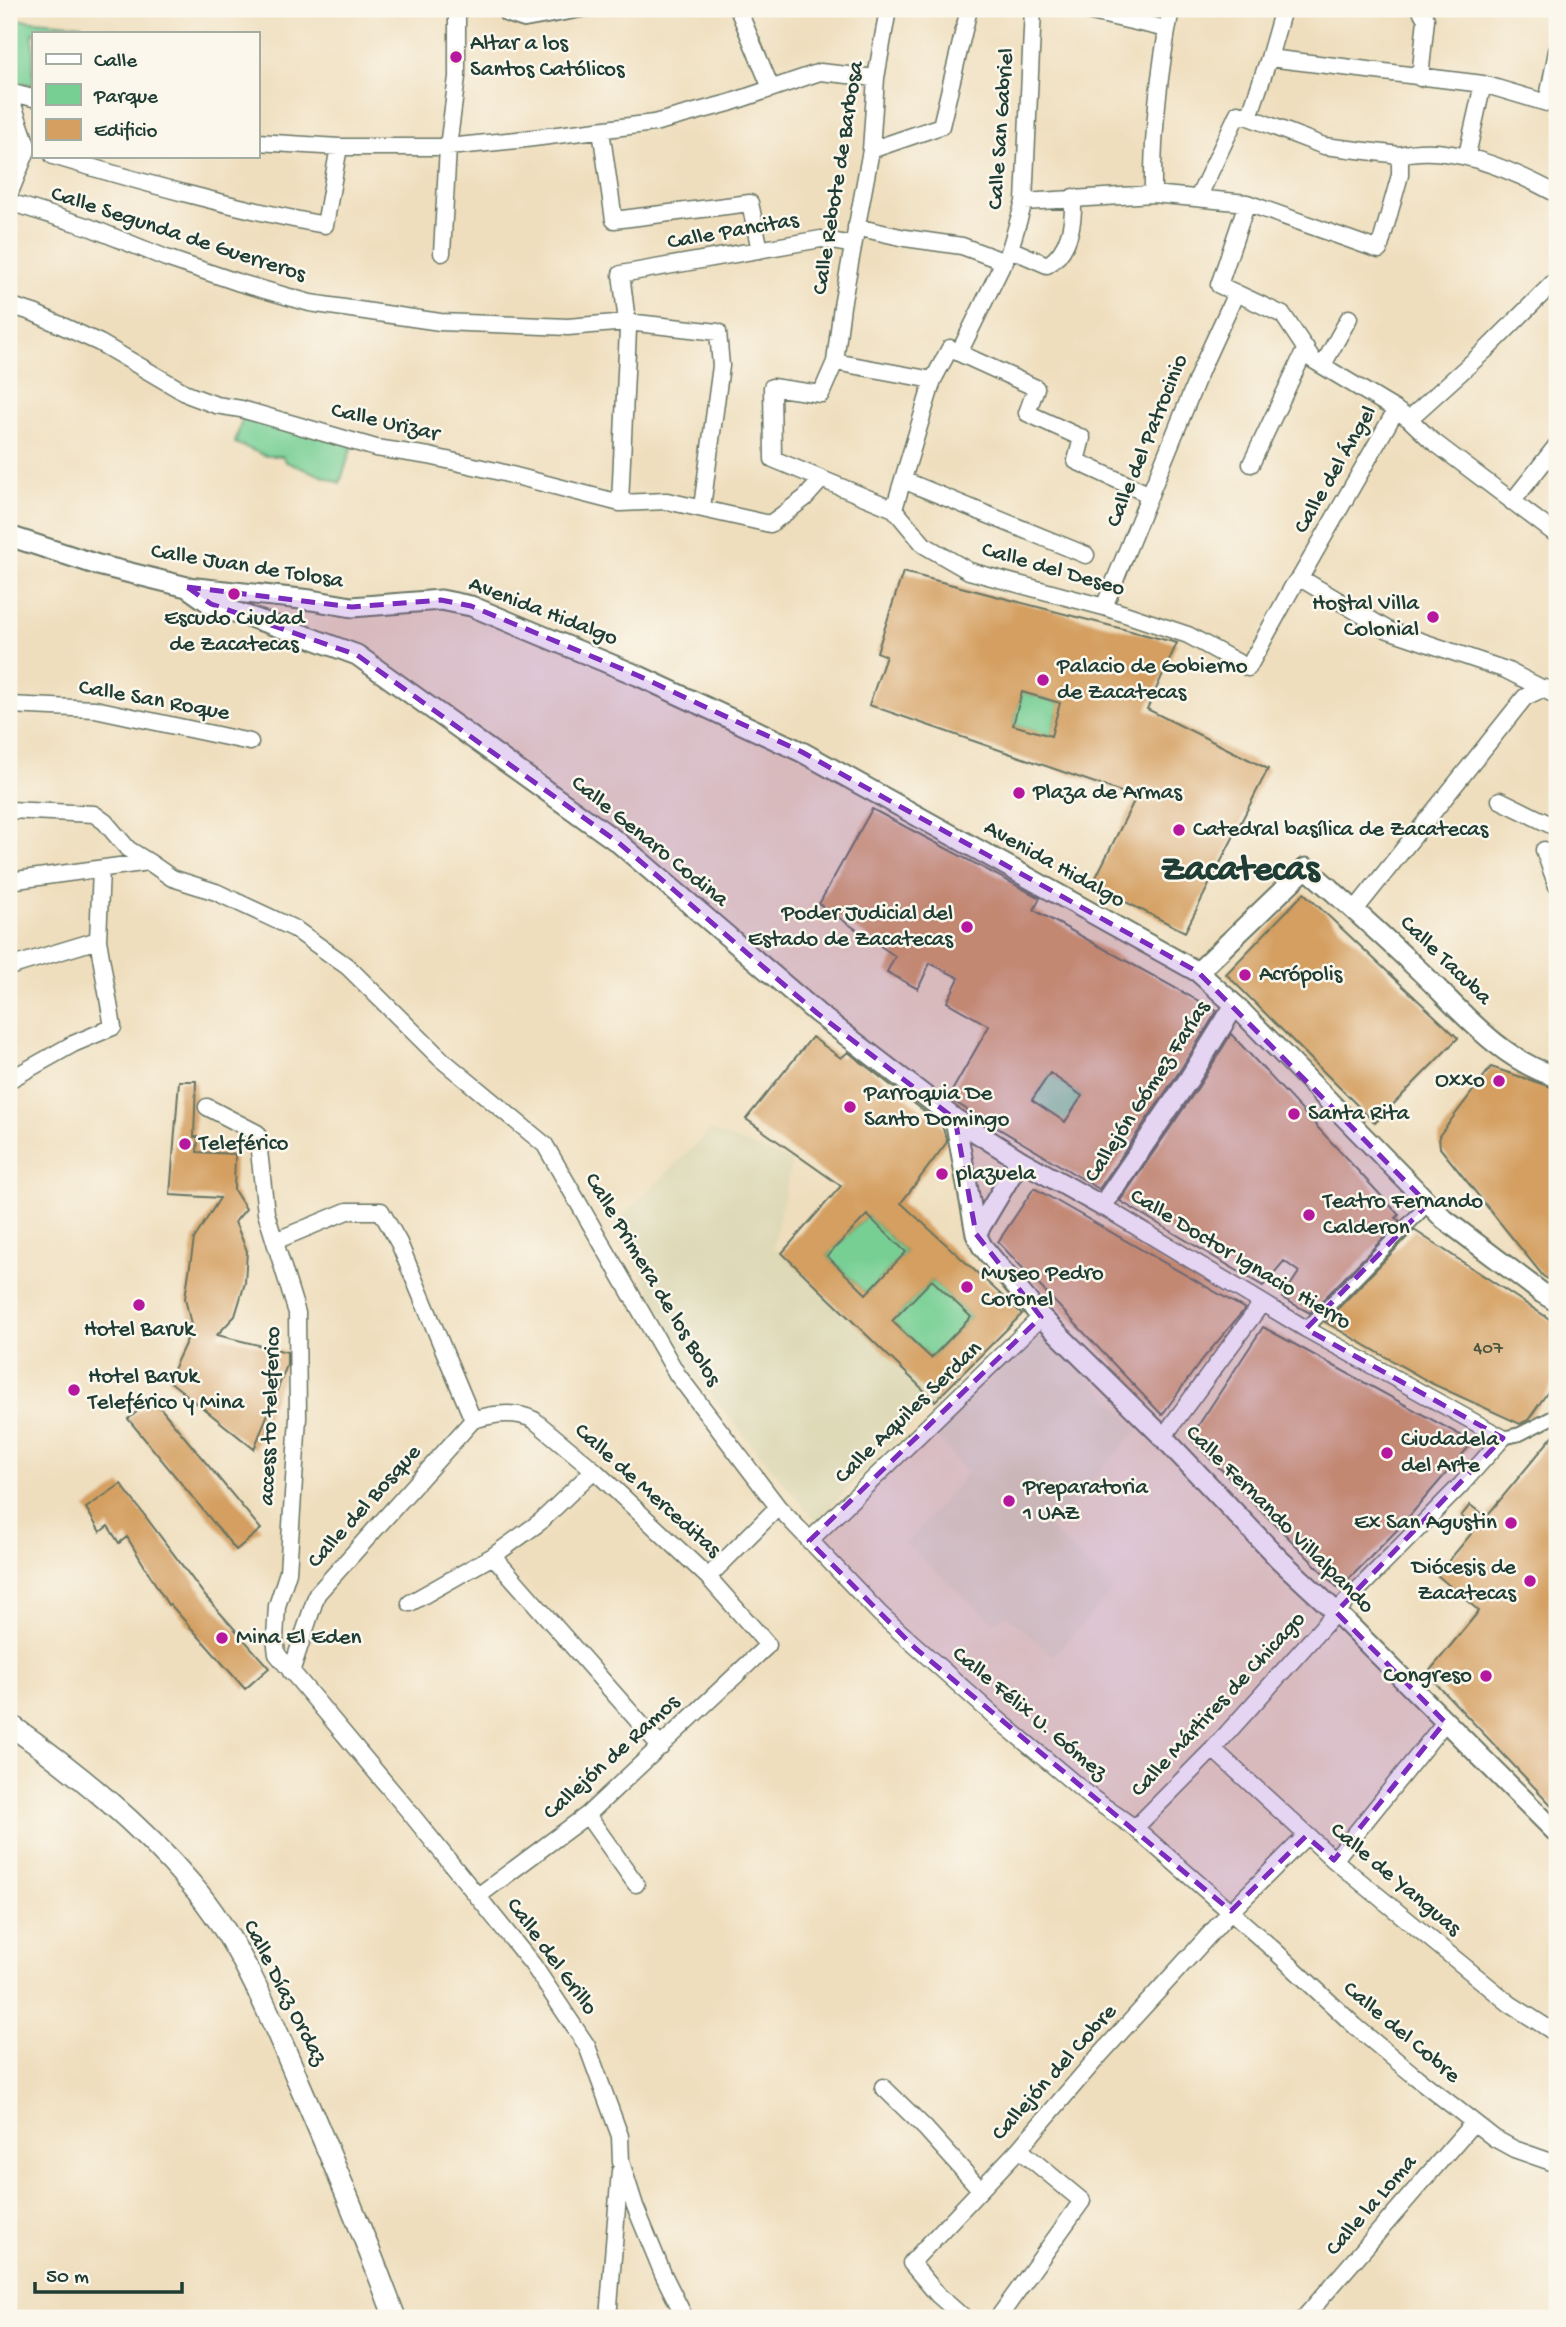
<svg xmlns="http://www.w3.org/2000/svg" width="1566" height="2327" font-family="'Gochi Hand',sans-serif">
	<rect width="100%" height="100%" fill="#fbf7ec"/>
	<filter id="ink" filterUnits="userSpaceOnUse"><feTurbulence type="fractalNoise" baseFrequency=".0143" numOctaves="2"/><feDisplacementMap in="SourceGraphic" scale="14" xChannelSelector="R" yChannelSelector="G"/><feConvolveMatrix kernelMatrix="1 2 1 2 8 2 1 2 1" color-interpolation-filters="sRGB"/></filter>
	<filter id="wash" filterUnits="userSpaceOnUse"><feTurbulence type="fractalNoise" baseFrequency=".00686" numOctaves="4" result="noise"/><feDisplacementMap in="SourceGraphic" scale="28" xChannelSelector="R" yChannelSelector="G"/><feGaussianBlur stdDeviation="1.57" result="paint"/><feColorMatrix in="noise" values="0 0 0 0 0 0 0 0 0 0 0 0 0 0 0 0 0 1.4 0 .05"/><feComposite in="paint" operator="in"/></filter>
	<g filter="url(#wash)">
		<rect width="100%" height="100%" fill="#efdebd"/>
		<path fill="#ded9b7" d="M 710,1130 L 792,1161 L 773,1247 L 782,1253 L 935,1401 L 816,1521 L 691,1371 L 616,1223 Z
			M 1043,1330 L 1138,1429 L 1049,1528 L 1115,1588 L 1053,1656 L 1007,1615 L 993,1622 L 906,1544 L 967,1473 L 934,1434 Z"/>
		<path fill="#77cf94" stroke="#4b8664" stroke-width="2" d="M 9,19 L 82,25 L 80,33 L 33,33 L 33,85 L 9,81 Z
			M 245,409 L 355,437 L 340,483 L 286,462 L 282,456 L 266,456 L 235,443 Z
			M 1022,692 L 1060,703 L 1051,736 L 1013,725 Z
			M 1050,1073 L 1082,1096 L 1070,1131 L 1032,1100 Z
			M 867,1215 L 906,1252 L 866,1294 L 827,1256 Z
			M 932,1280 L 971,1317 L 931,1358 L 892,1321 Z"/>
		<g id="blocks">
			<path fill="#d49f60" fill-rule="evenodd" d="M 903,572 L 1177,643 L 1147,709 L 1268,769 L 1185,932 L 1092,885 L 1136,797 L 869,705 L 886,656 L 877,652 ZM 1022,692 L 1060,703 L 1051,736 L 1013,725 Z
				M 872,809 L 1040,898 L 1034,910 L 1217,1011 L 1179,1072 L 1099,1189 L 948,1098 L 989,1026 L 947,1002 L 959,978 L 930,963 L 918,989 L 887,972 L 895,956 L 819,904 ZM 1050,1073 L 1082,1096 L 1065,1122 L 1032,1100 Z
				M 1304,893 L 1458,1038 L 1375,1123 L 1226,974 Z
				M 1231,1034 L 1399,1215 L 1396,1218 L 1400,1221 L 1310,1313 L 1282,1298 L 1299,1272 L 1284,1261 L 1263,1286 L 1120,1201 L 1199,1086 Z
				M 812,1037 L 841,1058 L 848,1052 L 942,1125 L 947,1142 L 901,1203 L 1022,1314 L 935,1401 L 782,1253 L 841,1186 L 746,1119 ZM 867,1215 L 906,1252 L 866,1294 L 827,1256 ZM 932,1280 L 971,1317 L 931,1358 L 892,1321 Z
				M 1491,1067 L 1557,1089 L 1557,1284 L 1543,1276 L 1440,1148 L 1439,1136 Z
				M 179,1081 L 196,1081 L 194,1137 L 198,1137 L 197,1152 L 235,1154 L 234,1190 L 246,1209 L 235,1222 L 247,1251 L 245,1283 L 235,1316 L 217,1335 L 287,1352 L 287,1365 L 254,1449 L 168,1380 L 192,1329 L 185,1298 L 194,1239 L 220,1198 L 170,1195 Z
				M 1034,1188 L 1245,1309 L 1201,1361 L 1162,1415 L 998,1242 Z
				M 1414,1230 L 1557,1324 L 1557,1379 L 1528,1420 L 1520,1424 L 1433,1384 L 1325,1322 Z
				M 1263,1327 L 1473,1442 L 1401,1526 L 1339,1589 L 1190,1438 Z
				M 153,1399 L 261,1529 L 236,1550 L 128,1419 Z
				M 1557,1431 L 1557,1811 L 1427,1674 L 1479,1611 L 1437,1575 L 1476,1528 L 1461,1516 L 1470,1505 L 1486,1517 Z
				M 121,1484 L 206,1597 L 269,1668 L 245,1689 L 170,1604 L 168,1605 L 127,1537 L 119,1543 L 108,1526 L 100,1532 L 86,1508 Z"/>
		</g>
	</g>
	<g filter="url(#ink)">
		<use href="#blocks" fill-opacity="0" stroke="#687564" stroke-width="2"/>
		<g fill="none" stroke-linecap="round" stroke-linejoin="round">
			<g stroke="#687564" stroke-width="16">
				<path id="pedestrian" d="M 502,9 L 506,15 L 524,21 L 590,9
					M 1306,1329 L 1428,1204
					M 1503,1438 L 1520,1434 L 1557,1415"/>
			</g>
			<g stroke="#687564" stroke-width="19">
				<path id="minor" d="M 738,9 L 771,88
					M 888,9 L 876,78 L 871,150 L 842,306 L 835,362 L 821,394 L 772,387 L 773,459 L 894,509 L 924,545 L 969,571 L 1104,607 L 1188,635 L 1248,668 L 1293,586 L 1300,578 L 1396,410 L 1409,419 L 1489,347 L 1557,279
					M 1078,9 L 1167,29
					M 1420,9 L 1426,19 L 1420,78
					M 1269,58 L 1483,84 L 1547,103 L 1557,51
					M 9,92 L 33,98
					M 1249,117 L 1269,58 L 1283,9
					M 601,130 L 614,220 L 750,203 L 760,250
					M 257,142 L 339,147 L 448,147 L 517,140 L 654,123 L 729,103 L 820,72 L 876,78
					M 871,150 L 941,126 L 969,9
					M 1467,155 L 1483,84
					M 53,156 C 144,183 233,208 325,225 L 339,147
					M 1153,194 C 1152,130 1159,72 1171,9
					M 9,195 L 28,148 L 9,93
					M 1198,198 L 1238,113 L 1324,146 L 1400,155 C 1450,142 1514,171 1557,194
					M 9,202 L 89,227 L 166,258 L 237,282 L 310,303 L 440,322 L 568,327 L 627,322 L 718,332 L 721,366 L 702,507
					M 1024,202 L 1153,194 L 1247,203 L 1379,250 L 1400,175 L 1400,155
					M 1247,203 L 1219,285 L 1283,315 L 1313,360 L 1396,410
					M 856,227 L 905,238 L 962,246 L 1005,262
					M 1010,249 L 1047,265 C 1070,252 1074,221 1073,197
					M 442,253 L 448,147 L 457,77 L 457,9
					M 9,305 L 34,313 L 100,343 L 189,395 L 216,405 L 241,409 L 376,448 L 429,456 L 496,471 L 620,503 L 667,501 L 770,524 L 805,498 L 822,479
					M 959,353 L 1036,388 L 1027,413 L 1082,438 L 1076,461 L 1150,495
					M 835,362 L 933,380
					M 1323,365 L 1349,318
					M 1409,419 L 1430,439 L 1557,535
					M 1251,464 L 1306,348
					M 903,480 L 1086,555
					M 1512,502 L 1557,445
					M 620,503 L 628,329 L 621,274 L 821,239 L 853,245
					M 894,509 L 933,380 L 950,348 L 959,353 L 1010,249 L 1024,202 L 1033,9
					M 1300,578 L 1388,630 L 1506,670 L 1557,696
					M 1104,607 L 1202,367 L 1236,293
					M 9,705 L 95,709 L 250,742
					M 1500,800 L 1557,828
					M 9,810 L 94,814 L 105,822 L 128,849 L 149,862
					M 1544,850 L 1557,886
					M 9,881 L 149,862 L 172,878 L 216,892 L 295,929 L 348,967 L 441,1059 L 545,1145 L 677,1374 L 778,1507 L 880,1614 L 1001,1722 L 1092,1798 L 1135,1828 L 1274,1950 L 1355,2026 L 1416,2077 L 1494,2138 L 1514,2149 L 1557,2164
					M 1355,910 L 1525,697 L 1545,688
					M 9,967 L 98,940
					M 9,1080 L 73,1044 L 113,1027 L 98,940 L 101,869
					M 207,1107 L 257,1133 L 266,1213 L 297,1313 L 298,1418 L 288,1572 L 277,1606 L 275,1638 L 277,1654 L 407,1809 L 533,1965 L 587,2046 L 620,2136 L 621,2162 L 635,2206 L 663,2274 L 685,2318
					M 1102,1206 L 1306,1329 L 1503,1438 L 1460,1486 L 1336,1612 L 1213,1749 L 1135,1828
					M 275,1241 L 347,1211 L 381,1211 L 399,1243 L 473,1420
					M 1163,1437 L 1262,1303
					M 809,1541 L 1041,1317
					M 493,1556 L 661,1747
					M 708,1577 L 778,1507
					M 410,1603 L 493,1556 L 540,1522 L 594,1470
					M 291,1672 L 317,1594 L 473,1420 C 492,1414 515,1410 534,1420 L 594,1470 L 708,1577 L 768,1645 L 587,1815 L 478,1896
					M 1213,1749 L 1334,1860 L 1510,2004 L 1557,2034
					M 587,1815 L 636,1884
					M 1334,1860 L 1445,1722
					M 883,2087 L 925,2128 L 979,2188
					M 608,2318 L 620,2171
					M 964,2318 L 938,2295 L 911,2263 L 1019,2149 L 1097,2058 L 1231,1911 L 1306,1836
					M 998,2318 L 1082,2201 L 1019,2149
					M 1304,2318 L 1473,2123"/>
			</g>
			<g stroke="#687564" stroke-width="23">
				<path id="tertiary" d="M 9,536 L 98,565 L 187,587 L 311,600 L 352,607 L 441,600 L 471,606 L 639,676 L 802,752 L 1198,972 L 1235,1005 L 1444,1219 L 1542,1293 L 1557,1302
					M 187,587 L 211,604 L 303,635 L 357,655 L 619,843 L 817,1013 L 955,1119 L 976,1234 L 982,1246 L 1041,1317 L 1163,1437 L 1279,1559 L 1336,1612 L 1557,1833
					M 1198,972 L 1306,868 C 1346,902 1384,937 1422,973 C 1463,1013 1501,1060 1557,1077
					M 955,1119 L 1020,1160 L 1102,1206 L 1189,1079 L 1235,1005
					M 976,1234 L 1020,1160"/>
			</g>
			<g stroke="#687564" stroke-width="24">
				<path id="secondary" d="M 9,1724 C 75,1771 138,1822 191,1884 C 240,1941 270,2015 299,2083 C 333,2161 366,2239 395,2318"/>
			</g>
			<use href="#pedestrian" stroke="#fff" stroke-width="12"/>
			<use href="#minor" stroke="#fff" stroke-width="16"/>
			<use href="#tertiary" stroke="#fff" stroke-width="19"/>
			<use href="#secondary" stroke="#fff" stroke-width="21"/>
		</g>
	</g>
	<path fill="#7b2cbf" fill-opacity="0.2" stroke="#7b2cbf" stroke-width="5" stroke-dasharray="14 9" stroke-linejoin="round" d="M 187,587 L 352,607 L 441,600 L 471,606 L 639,676 L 802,752 L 1198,972 L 1428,1204 L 1306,1329 L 1503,1438 L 1336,1612 L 1445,1722 L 1334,1860 L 1306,1836 L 1231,1911 L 915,1648 L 809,1541 L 1041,1317 L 976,1234 L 955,1119 L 817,1013 L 619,843 L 357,655 L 211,604 Z"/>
	<g fill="#b5179e" stroke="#fbf7ec" stroke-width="2.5">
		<circle cx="456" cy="57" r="7"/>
		<circle cx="234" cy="594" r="7"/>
		<circle cx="1433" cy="617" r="7"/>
		<circle cx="1043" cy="680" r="7"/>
		<circle cx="1019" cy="793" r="7"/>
		<circle cx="1179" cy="830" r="7"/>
		<circle cx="967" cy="927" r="7"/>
		<circle cx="1245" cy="975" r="7"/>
		<circle cx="1499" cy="1081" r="7"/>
		<circle cx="850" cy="1107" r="7"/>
		<circle cx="1294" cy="1114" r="7"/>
		<circle cx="185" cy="1144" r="7"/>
		<circle cx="942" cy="1174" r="7"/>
		<circle cx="1309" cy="1215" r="7"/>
		<circle cx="967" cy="1287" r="7"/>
		<circle cx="139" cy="1305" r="7"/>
		<circle cx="74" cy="1390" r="7"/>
		<circle cx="1387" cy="1453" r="7"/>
		<circle cx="1009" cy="1501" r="7"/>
		<circle cx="1511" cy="1523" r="7"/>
		<circle cx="1530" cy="1581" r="7"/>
		<circle cx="222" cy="1638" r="7"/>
		<circle cx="1486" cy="1676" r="7"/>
	</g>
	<g text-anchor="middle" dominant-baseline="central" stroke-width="5" stroke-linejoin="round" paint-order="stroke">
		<g font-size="19" fill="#4c563f">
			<text x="1488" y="1349">407</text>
		</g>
		<g font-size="23" fill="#1f3d34" stroke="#fbf7ec" text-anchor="start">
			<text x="470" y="44">Altar a los<tspan x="470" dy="26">Santos Católicos</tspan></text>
			<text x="1419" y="604" text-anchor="end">Hostal Villa<tspan x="1419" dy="26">Colonial</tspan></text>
			<text x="234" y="619" text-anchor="middle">Escudo Ciudad<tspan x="234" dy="26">de Zacatecas</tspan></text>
			<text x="1057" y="667">Palacio de Gobierno<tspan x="1057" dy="26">de Zacatecas</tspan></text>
			<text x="1033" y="793">Plaza de Armas</text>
			<text x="1193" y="830">Catedral basílica de Zacatecas</text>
			<text x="953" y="914" text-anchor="end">Poder Judicial del<tspan x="953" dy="26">Estado de Zacatecas</tspan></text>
			<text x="1259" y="975">Acrópolis</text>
			<text x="1485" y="1081" text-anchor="end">Oxxo</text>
			<text x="864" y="1094">Parroquia De<tspan x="864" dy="26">Santo Domingo</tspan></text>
			<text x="1308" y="1114">Santa Rita</text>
			<text x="199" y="1144">Teleférico</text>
			<text x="956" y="1174">plazuela</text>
			<text x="1323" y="1202">Teatro Fernando<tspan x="1323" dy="26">Calderon</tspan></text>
			<text x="981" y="1274">Museo Pedro<tspan x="981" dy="26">Coronel</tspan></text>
			<text x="139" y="1330" text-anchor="middle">Hotel Baruk</text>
			<text x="88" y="1377">Hotel Baruk<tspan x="88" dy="26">Teleférico y Mina</tspan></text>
			<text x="1401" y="1440">Ciudadela<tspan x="1401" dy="26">del Arte</tspan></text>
			<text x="1023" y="1488">Preparatoria<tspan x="1023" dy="26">1 UAZ</tspan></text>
			<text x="1497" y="1523" text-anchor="end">Ex San Agustin</text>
			<text x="1516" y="1568" text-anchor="end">Diócesis de<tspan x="1516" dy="26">Zacatecas</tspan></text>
			<text x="236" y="1638">Mina El Eden</text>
			<text x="1472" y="1676" text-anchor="end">Congreso</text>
		</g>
		<g font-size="23" fill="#1f3d34" stroke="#fbf7ec">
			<text transform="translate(1002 129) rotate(-86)">Calle San Gabriel</text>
			<text transform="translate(839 178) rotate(-81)">Calle Rebote de Barbosa</text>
			<text transform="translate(733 232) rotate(-10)">Calle Pancitas</text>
			<text transform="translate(178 235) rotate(18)">Calle Segunda de Guerreros</text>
			<text transform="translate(385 423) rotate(13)">Calle Urizar</text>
			<text transform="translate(1148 441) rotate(-68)">Calle del Patrocinio</text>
			<text transform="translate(1336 470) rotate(-60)">Calle del Ángel</text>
			<text transform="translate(247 567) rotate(9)">Calle Juan de Tolosa</text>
			<text transform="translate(1053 570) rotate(16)">Calle del Deseo</text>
			<text transform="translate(543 612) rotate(21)">Avenida Hidalgo</text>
			<text transform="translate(154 701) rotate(10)">Calle San Roque</text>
			<text transform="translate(649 842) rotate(39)">Calle Genaro Codina</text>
			<text transform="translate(1054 865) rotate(29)">Avenida Hidalgo</text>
			<text transform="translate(1445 961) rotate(44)">Calle Tacuba</text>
			<text transform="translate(1148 1092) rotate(-57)">Callejón Gómez Farías</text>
			<text transform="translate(1240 1260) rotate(31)">Calle Doctor Ignacio Hierro</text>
			<text transform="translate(652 1280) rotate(59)">Calle Primera de los Bolos</text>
			<text transform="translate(909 1413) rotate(-44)">Calle Aquiles Serdan</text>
			<text transform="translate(271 1416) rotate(-88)">access to teleferico</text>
			<text transform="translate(647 1491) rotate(42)">Calle de Merceditas</text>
			<text transform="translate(365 1507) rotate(-48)">Calle del Bosque</text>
			<text transform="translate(1279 1520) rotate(45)">Calle Fernando Villalpando</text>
			<text transform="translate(1219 1705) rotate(-47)">Calle Mártires de Chicago</text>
			<text transform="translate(1029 1714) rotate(40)">Calle Félix U. Gómez</text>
			<text transform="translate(612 1758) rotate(-42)">Callejón de Ramos</text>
			<text transform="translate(1395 1880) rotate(40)">Calle de Yanguas</text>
			<text transform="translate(551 1957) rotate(54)">Calle del Grillo</text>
			<text transform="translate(284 1993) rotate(63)">Calle Díaz Ordaz</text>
			<text transform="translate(1401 2033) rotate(40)">Calle del Cobre</text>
			<text transform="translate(1055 2073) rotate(-48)">Callejón del Cobre</text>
			<text transform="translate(1372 2206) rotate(-49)">Calle la Loma</text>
		</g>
		<g font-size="37" font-weight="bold" fill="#1f3d34" stroke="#fbf7ec">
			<text x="1240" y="871">Zacatecas</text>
		</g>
	</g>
	<rect width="1566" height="2327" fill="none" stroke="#fbf7ec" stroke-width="35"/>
	<rect x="32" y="32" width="228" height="126" fill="#fbf7ec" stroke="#a3ada2" stroke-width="2"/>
	<rect x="46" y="54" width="35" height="10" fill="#ffffff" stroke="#a3ada2" stroke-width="2"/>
	<text x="94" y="66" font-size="21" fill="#1f3d34">Calle</text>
	<rect x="46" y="84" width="35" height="21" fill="#77cf94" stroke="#a3ada2" stroke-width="2"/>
	<text x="94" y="102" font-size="21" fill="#1f3d34">Parque</text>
	<rect x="46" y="119" width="35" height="21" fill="#d49f60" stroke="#a3ada2" stroke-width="2"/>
	<text x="94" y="136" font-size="21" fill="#1f3d34">Edificio</text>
	<path d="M35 2282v10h147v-10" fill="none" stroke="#1f3d34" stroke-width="3.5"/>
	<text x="46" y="2282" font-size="21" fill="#1f3d34" stroke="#fbf7ec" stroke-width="5" paint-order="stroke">50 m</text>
</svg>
